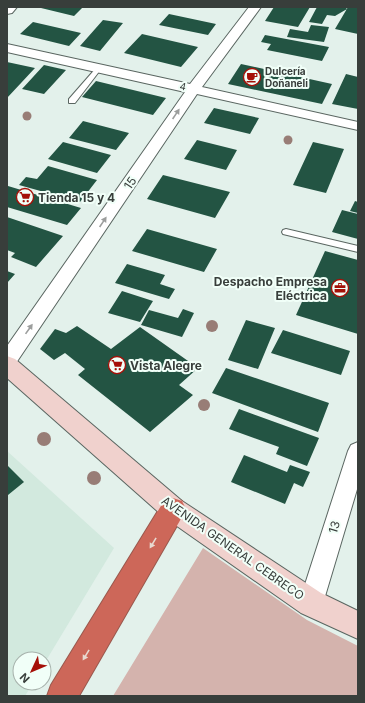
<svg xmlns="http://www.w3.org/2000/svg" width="365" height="703" font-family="Inter,sans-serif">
	<rect width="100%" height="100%" fill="#e3f1eb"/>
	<path fill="#d2e9de" d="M 7,451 L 114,548 L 44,664 L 44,659 L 20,659 L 20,683 L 33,683 L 25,696 L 7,696 Z"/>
	<path fill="#d4b3ad" d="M 203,548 L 307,620 L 358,646 L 358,696 L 113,696 Z"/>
	<path fill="#235443" d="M 42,7 L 83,7 L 74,16 L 41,8 Z
		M 274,7 L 310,7 L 298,27 L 265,21 Z
		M 317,7 L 345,7 L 347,9 L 335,16 L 327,15 L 322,24 L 309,22 Z
		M 348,7 L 358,7 L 358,34 L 335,29 Z
		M 169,14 L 216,24 L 208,35 L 159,25 Z
		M 103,20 L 123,23 L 100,51 L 80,46 Z
		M 33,22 L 81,33 L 69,46 L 20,34 Z
		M 311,25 L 329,27 L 324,42 L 287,37 L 290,29 L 308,32 Z
		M 142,34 L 198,47 L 181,67 L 124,53 Z
		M 265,35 L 329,47 L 322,61 L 267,50 L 271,44 L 261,42 Z
		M 7,62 L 35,68 L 7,98 Z
		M 241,64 L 332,84 L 322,104 L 228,84 Z
		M 44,65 L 66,70 L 44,94 L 22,89 Z
		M 346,74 L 358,77 L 358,109 L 332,104 Z
		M 96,81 L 166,98 L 153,115 L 82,97 Z
		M 214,108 L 259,118 L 250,134 L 204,123 Z
		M 83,121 L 129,133 L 116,150 L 69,138 Z
		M 197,140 L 237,150 L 226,170 L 184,159 Z
		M 63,142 L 111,155 L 97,173 L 48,159 Z
		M 313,142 L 344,149 L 326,193 L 293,185 Z
		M 48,166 L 97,180 L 80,202 L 19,185 L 26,177 L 37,179 Z
		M 163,175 L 230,192 L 215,218 L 147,199 Z
		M 8,186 L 81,208 L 67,225 L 7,207 Z
		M 355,201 L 358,202 L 358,213 L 350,211 Z
		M 342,210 L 358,214 L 358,239 L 332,232 Z
		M 7,217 L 63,236 L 36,267 L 11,257 L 15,253 L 7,250 Z
		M 147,229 L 217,249 L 204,272 L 132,251 Z
		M 325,251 L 358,260 L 358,334 L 296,315 Z
		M 127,264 L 165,275 L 160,284 L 175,289 L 169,299 L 115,283 Z
		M 7,271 L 15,274 L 7,283 Z
		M 122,291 L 153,301 L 140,322 L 108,313 Z
		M 183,309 L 194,313 L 182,337 L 141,325 L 149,310 L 178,318 Z
		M 246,320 L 275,328 L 258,369 L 228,360 Z
		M 77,326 L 111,349 L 140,327 L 198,368 L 179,385 L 193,395 L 150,432 L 78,375 L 85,369 L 65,353 L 54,360 L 40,349 L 55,329 L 66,333 Z
		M 283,330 L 350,351 L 341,375 L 271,353 Z
		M 226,368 L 329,403 L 318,432 L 212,393 Z
		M 239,409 L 319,438 L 307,466 L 276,454 L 279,447 L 229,429 Z
		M 244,455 L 287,472 L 290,465 L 310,472 L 303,487 L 294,483 L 285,504 L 231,482 Z
		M 7,465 L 24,482 L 8,495 L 7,494 Z"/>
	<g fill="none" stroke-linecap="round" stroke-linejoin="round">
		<g stroke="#5a6661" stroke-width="2">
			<path id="service" d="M 99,66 L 103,68 L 101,69 L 75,103 L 69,103 L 69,99 L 97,67 Z
				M 286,229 L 358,246 L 358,252 L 283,234 L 282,232 L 283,230 Z"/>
		</g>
		<g stroke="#5a6661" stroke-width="2">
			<path id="minor" d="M 249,7 L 261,7 L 202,87 L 358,122 L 358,130 L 197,94 L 14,366 L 7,368 L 7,346 L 185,92 L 7,52 L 7,44 L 190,84 Z
				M 358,442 L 358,486 L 323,603 L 319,611 L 311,615 L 303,611 L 299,603 L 348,451 L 351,445 Z"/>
		</g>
		<g stroke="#5a6661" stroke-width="2">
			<path id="tertiary" d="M 7,7 L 17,7 L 12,13 L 7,14 Z"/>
		</g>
		<g stroke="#5a6661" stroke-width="2">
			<path id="secondary" d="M 7,356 L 15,359 L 182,501 L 321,593 L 358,611 L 358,639 L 301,613 L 164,517 L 7,378 Z"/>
		</g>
		<g stroke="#99594e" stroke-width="2">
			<path id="motorway" d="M 173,498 L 182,501 L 186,509 L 182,517 L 79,696 L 47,696 L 51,685 L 164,501 Z"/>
		</g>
		<use href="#service" fill="#fff" fill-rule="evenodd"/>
		<use href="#minor" fill="#fff" fill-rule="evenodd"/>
		<use href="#tertiary" fill="#fff" fill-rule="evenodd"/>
		<use href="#secondary" fill="#f0d1cd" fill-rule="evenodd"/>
		<use href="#motorway" fill="#cd6759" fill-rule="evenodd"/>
	</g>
	<g fill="#987d76">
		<circle cx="27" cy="116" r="4.5"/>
		<circle cx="288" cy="140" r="4.5"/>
		<circle cx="212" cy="326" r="6"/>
		<circle cx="204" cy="405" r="6"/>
		<circle cx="44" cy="439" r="7"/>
		<circle cx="94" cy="478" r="7"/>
	</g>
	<defs><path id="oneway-solid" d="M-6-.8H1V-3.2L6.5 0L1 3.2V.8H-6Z"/></defs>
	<g fill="#9c9e9d">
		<use href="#oneway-solid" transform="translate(176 114) rotate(-56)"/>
		<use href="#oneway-solid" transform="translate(103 222) rotate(-56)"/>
		<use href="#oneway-solid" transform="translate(29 329) rotate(-55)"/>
	</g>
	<g fill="#e8d9d0">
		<use href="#oneway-solid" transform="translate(153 543) rotate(121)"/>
		<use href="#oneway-solid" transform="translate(86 655) rotate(121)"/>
	</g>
	<defs>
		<g id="cafe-ring" transform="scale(0.9)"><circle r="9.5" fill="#f1fff8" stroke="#a51008" stroke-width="1.5"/><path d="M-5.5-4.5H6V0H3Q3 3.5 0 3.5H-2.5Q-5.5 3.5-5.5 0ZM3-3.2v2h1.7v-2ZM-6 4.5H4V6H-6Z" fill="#a51008"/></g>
		<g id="supermarket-ring" transform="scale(0.9)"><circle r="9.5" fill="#f1fff8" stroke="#a51008" stroke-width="1.5"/><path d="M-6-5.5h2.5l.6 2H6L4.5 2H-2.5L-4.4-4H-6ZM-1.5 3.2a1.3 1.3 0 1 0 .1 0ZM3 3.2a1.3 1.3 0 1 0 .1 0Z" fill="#a51008"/></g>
		<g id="office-ring" transform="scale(0.9)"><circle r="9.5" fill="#f1fff8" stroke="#a51008" stroke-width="1.5"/><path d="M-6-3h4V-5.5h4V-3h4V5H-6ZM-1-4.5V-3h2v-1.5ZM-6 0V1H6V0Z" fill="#a51008"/></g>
	</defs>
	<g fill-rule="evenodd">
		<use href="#cafe-ring" x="252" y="77"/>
		<use href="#supermarket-ring" x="25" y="197"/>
		<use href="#office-ring" x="340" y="288"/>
		<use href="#supermarket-ring" x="117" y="365"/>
	</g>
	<g text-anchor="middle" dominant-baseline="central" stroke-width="4" stroke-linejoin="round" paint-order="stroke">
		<g font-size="10" font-weight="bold" fill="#383e3b" stroke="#f1fff8" text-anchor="start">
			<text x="265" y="71">Dulcería<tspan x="265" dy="12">Doñaneli</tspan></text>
		</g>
		<g font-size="10" fill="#383e3b" stroke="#f1fff8">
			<text transform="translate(183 86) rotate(12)">4</text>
		</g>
		<g font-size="12" fill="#383e3b" stroke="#f1fff8">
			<text transform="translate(130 183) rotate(-56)">15</text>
			<text transform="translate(334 527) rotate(-73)">13</text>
			<text transform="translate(233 548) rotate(35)">AVENIDA GENERAL CEBRECO</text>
		</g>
		<g font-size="12" font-weight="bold" fill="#383e3b" stroke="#f1fff8" text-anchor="start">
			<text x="38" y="197">Tienda 15 y 4</text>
			<text x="327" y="281" text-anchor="end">Despacho Empresa<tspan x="327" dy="14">Eléctrica</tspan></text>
			<text x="130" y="365">Vista Alegre</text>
		</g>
	</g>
	<rect width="365" height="703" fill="none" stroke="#383e3b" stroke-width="16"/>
	<g transform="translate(32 671) rotate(226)"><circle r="19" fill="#f1fff8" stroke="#a7b2ac"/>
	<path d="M0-3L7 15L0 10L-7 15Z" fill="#a51008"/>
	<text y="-6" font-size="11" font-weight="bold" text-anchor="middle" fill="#383e3b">N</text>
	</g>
</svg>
